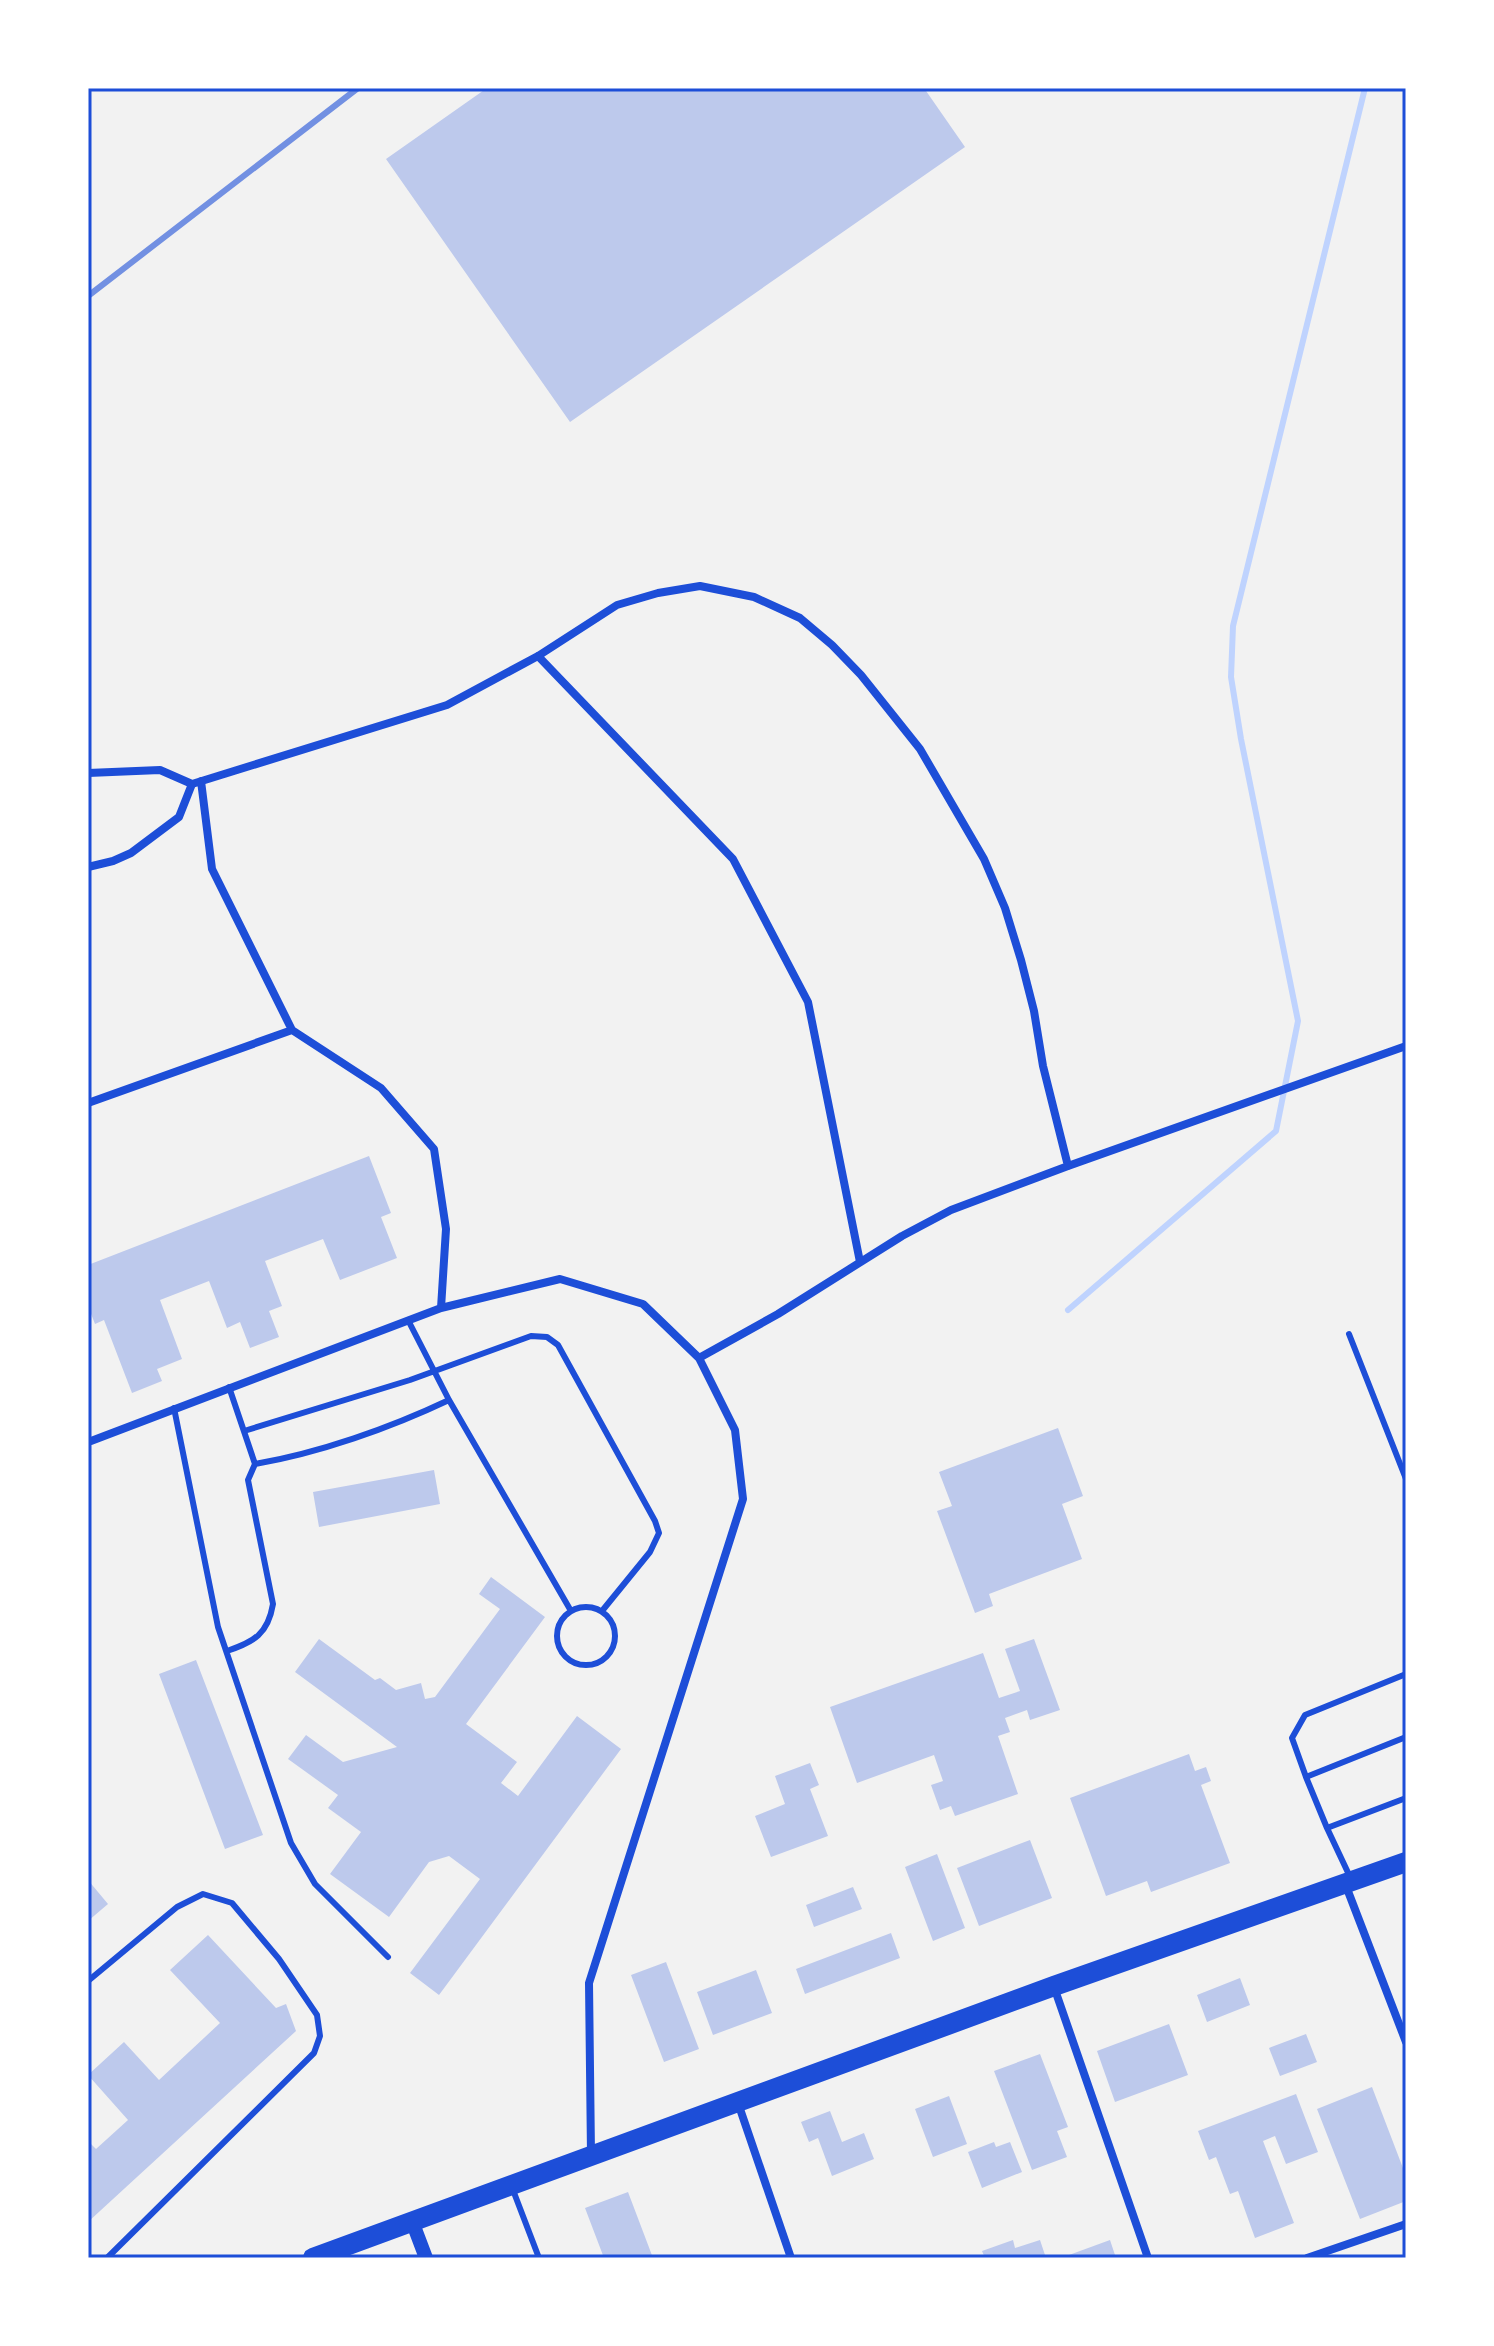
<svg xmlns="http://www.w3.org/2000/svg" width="1494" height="2346" font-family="'DejaVu Sans',sans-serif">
	<rect width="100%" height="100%" fill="#f2f2f2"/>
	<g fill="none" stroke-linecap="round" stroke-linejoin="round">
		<path stroke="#bfd3fe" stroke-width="6" d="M 1068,1310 L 1276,1131 L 1298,1021 L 1241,739 L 1231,677 L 1233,626 L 1365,88"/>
	</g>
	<path fill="#bdc9ec" d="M 487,88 L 924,88 L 965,147 L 570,422 L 386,159 Z
		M 369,1156 L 391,1213 L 381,1217 L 397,1258 L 340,1280 L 323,1239 L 265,1261 L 282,1306 L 269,1311 L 279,1337 L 250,1348 L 240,1322 L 227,1328 L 209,1281 L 160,1300 L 182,1359 L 157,1369 L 162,1381 L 132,1393 L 104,1320 L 95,1324 L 88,1306 L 88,1265 Z
		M 1058,1428 L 1083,1496 L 1062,1504 L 1082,1559 L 989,1594 L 993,1606 L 975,1613 L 937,1511 L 952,1506 L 939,1472 Z
		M 434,1470 L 440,1504 L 319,1527 L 313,1492 Z
		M 491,1577 L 545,1617 L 466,1724 L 517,1762 L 501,1783 L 518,1796 L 577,1716 L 621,1749 L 439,1995 L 410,1973 L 480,1879 L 449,1856 L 429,1862 L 389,1917 L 330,1874 L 361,1832 L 328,1808 L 338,1795 L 288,1759 L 306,1735 L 343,1762 L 397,1747 L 295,1672 L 319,1639 L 375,1680 L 380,1678 L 396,1690 L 421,1683 L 425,1699 L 435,1697 L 500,1609 L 479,1594 Z
		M 1034,1639 L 1060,1710 L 1030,1720 L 1027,1710 L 1005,1718 L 1010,1732 L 998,1736 L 1018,1794 L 955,1816 L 951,1806 L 940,1810 L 931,1785 L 943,1781 L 934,1755 L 857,1783 L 830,1707 L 983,1653 L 999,1698 L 1020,1691 L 1005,1649 Z
		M 196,1660 L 263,1835 L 225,1849 L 159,1674 Z
		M 1189,1754 L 1195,1771 L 1206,1767 L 1211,1781 L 1201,1785 L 1230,1863 L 1151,1892 L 1147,1881 L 1106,1896 L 1070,1798 Z
		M 810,1763 L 819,1785 L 810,1789 L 828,1836 L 771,1857 L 755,1816 L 785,1804 L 775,1776 Z
		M 1030,1840 L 1052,1898 L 979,1926 L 957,1868 Z
		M 937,1854 L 965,1928 L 933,1941 L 905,1867 Z
		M 88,1880 L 108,1904 L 88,1921 Z
		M 853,1887 L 862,1909 L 814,1927 L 806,1905 Z
		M 891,1933 L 900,1958 L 805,1994 L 796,1969 Z
		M 208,1935 L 276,2008 L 286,2004 L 296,2031 L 88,2222 L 88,2141 L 96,2149 L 128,2120 L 88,2075 L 124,2042 L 159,2080 L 220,2023 L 170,1970 Z
		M 666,1962 L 699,2049 L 664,2062 L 631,1975 Z
		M 756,1970 L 772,2013 L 713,2035 L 697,1992 Z
		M 1240,1978 L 1250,2005 L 1207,2022 L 1197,1995 Z
		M 1169,2024 L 1188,2075 L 1115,2102 L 1097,2051 Z
		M 1306,2034 L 1317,2062 L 1280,2076 L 1269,2048 Z
		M 1040,2054 L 1068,2127 L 1057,2131 L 1067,2157 L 1032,2170 L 994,2071 Z
		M 1372,2087 L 1406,2176 L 1406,2201 L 1360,2219 L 1317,2109 Z
		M 1296,2094 L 1318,2152 L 1286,2164 L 1275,2136 L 1263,2141 L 1294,2223 L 1255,2238 L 1238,2191 L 1230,2194 L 1216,2157 L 1209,2160 L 1198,2131 Z
		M 949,2096 L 967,2144 L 933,2157 L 915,2109 Z
		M 830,2111 L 842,2142 L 864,2133 L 874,2159 L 832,2176 L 818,2138 L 809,2142 L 801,2122 Z
		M 994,2142 L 996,2147 L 1010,2142 L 1022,2172 L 982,2188 L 968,2152 Z
		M 628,2192 L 653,2258 L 604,2258 L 585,2208 Z
		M 1013,2240 L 1015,2248 L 1040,2240 L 1046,2258 L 985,2258 L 982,2251 Z
		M 1110,2240 L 1116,2258 L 1070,2258 L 1069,2255 Z"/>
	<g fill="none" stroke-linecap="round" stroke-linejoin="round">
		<path stroke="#1d4ed8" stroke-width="6" d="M 408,1320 L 449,1400 L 571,1611
			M 1349,1334 L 1406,1479
			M 174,1408 L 218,1627 L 291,1843 L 315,1884 L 388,1957
			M 244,1431 L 410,1380 L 531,1336 L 547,1337 L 558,1345 L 655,1521 L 659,1533 L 650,1552 L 602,1611
			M 255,1464 C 319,1453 390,1428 449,1400
			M557 1636a29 29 0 1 1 58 0a29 29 0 1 1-58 0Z
			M 227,1651 C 254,1642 268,1634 273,1604 L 248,1480 L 255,1464 L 229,1387
			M 1306,1777 L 1292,1738 L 1305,1715 L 1406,1674
			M 1327,1828 L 1306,1777 L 1406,1737
			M 1351,1879 L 1327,1828 L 1406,1798
			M 88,1981 L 177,1907 L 203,1894 L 232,1903 L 279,1959 L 317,2015 L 320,2036 L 314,2053 L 107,2258
			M 513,2190 L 539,2258"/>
		<path stroke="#1d4ed8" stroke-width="8" d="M 538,656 L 733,859 L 808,1002 L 860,1262
			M 88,773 L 160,770 L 192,784 L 179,817 L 131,853 L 113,861 L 88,867
			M 201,781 L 212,869 L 292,1030 L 381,1088 L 434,1149 L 446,1229 L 441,1308
			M 192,784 L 447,705 L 538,656 L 617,605 L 658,593 L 700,586 L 754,597 L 800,618 L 832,645 L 861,675 L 920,749 L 984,859 L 1005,908 L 1021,960 L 1034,1011 L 1043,1066 L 1068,1166
			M 88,1103 L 292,1030
			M 699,1358 L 778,1314 L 902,1236 L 951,1210 L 1068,1166 L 1406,1046
			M 91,1441 L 441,1308 L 560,1279 L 643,1304 L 699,1358 L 735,1430 L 743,1499 L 589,1983 L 591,2154
			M 1346,1886 L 1406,2042
			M 1054,1987 L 1148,2258
			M 738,2103 L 791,2258
			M 1307,2258 L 1406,2224"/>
		<path stroke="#1d4ed8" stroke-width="14" d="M 412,2221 L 426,2258"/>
		<path stroke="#1d4ed8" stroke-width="20" d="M 313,2258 L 1054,1986 L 1406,1862"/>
		<path stroke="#7290e2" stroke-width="6" d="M 88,296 L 358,88"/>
	</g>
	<rect width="1494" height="2346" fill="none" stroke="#ffffff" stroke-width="180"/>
	<rect x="90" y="90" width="1314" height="2166" fill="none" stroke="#1d4ed8" stroke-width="3"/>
</svg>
